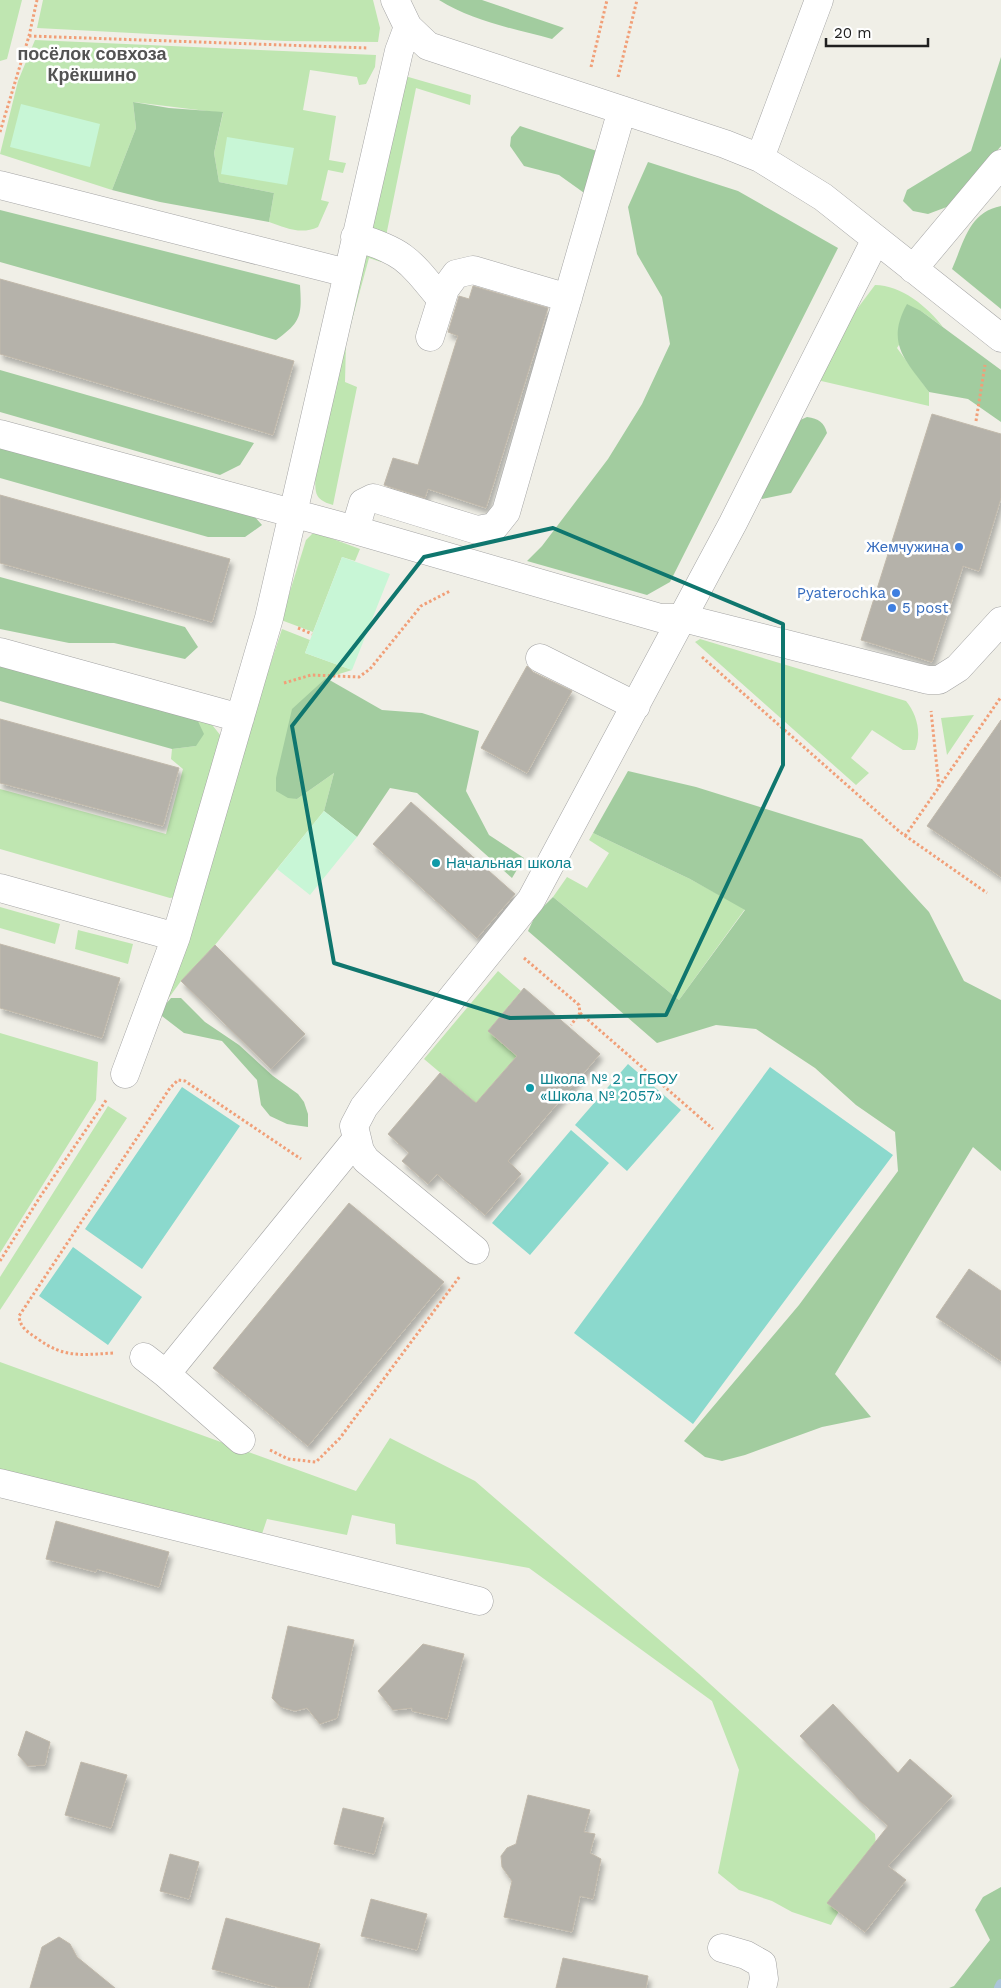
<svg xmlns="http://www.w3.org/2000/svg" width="1001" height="1988" font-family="'Work Sans',sans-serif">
	<defs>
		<filter id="shadow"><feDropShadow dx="3" dy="5.5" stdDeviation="2.5" flood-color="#0004"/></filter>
	</defs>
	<rect width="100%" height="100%" fill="#f0efe7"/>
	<path fill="#bfe6b1" d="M 0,0 L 22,0 L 7,59 L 0,61 Z
		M 43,0 L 373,0 L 380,28 L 378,42 L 285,41 L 37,28 Z
		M 35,40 L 376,55 L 375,67 L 366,84 L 359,85 L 357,77 L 310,70 L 303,110 L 336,116 L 329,160 L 346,163 L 343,173 L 328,170 L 321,200 L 329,202 L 318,227 C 301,235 286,228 269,222 L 274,193 L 219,182 L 214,153 L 223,113 L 133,102 L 136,128 L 112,190 L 0,154 L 18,81 Z
		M 398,74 L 471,95 L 470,105 L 416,88 L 385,241 L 362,234 Z
		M 359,244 L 384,251 L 381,262 L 369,258 L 346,342 L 345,382 L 357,387 L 333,505 C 312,499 316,491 315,472 Z
		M 875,285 C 901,285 928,307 943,327 L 921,311 L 897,348 L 929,392 L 929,406 L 817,380 L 851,317 Z
		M 317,533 L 360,549 L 355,561 L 342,557 L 313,632 L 281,620 L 306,540 L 312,534 Z
		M 282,629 L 310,640 L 305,653 L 352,670 L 326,678 L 284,795 L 297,799 L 334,773 L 324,811 L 215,945 L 181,981 L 158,1013 L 162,992 Z
		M 700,639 L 906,701 C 917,714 922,734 915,750 L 903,750 L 872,730 L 851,758 L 869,773 L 856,785 L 695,642 Z
		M 195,715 L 209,721 L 221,736 L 175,897 L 170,898 L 0,849 L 0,789 L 166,834 L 183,769 L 171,759 L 172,749 L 196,746 Z
		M 974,715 L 947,755 L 941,718 Z
		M 593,833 L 690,879 L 745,909 L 679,1000 L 553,897 L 567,877 L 587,888 L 609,853 L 589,840 Z
		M 0,907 L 60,924 L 55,944 L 0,928 Z
		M 78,930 L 133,944 L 128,964 L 75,949 Z
		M 498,971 L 521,991 L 488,1031 L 517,1056 L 476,1103 L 424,1059 Z
		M 0,1033 L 98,1062 L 96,1100 L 0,1253 Z
		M 108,1106 L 127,1118 L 0,1310 L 0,1277 Z
		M 0,1362 L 356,1491 L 390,1438 L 475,1481 L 699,1674 L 875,1834 L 878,1867 L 846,1899 L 831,1925 L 792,1912 L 772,1901 L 739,1890 L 718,1873 L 739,1770 L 712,1701 L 529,1568 L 396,1544 L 395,1524 L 352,1515 L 347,1535 L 267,1519 L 261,1537 L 0,1472 Z"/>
	<path fill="#a2cc9f" d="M 439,0 L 482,0 L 564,28 L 552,39 C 515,29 472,21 439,0 Z
		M 1001,57 L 1001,146 L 952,205 L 928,214 L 913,211 L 903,201 L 907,190 L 971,151 Z
		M 133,102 L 169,108 L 223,112 L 214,153 L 219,182 L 274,193 L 269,222 L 160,202 L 112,190 L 136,128 Z
		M 520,126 L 600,152 L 587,195 L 559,175 L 524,166 L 510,146 L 511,137 Z
		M 648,162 L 738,191 L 838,248 L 670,582 L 647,595 L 527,561 L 542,546 L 608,459 L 642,404 L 670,344 L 662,297 L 637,254 L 628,207 Z
		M 1001,206 L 1001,309 L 952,269 C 964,242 969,212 1001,206 Z
		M 0,210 L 300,285 C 302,316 301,322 276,340 L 0,262 Z
		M 907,304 L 921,311 L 1001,370 L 1001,422 L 968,399 L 929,392 C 906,360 885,344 907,304 Z
		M 0,370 L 254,443 L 240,465 L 220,475 L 0,412 Z
		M 807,417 C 819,419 824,422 827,433 L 791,493 L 762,499 L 762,493 L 798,421 Z
		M 0,444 L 246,507 L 262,525 L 245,537 L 208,537 L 0,478 Z
		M 0,577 L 185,627 L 198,647 L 185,659 L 114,643 L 69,643 L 0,629 Z
		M 0,663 L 195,715 L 204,734 L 196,746 L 172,749 L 0,701 Z
		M 326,678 L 382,710 L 422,713 L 479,731 L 466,791 L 489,835 L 524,858 L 512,878 L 417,793 L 390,788 L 357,837 L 324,811 L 334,773 L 297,799 L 288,798 L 276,791 L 276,778 L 292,709 Z
		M 628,771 L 696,787 L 862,839 L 929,912 L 964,981 L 1001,1000 L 1001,1171 L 973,1147 L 835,1374 L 871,1417 L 822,1427 L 745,1455 L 722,1461 L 705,1457 L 684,1441 L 799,1305 L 898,1171 L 895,1132 L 856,1105 L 815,1068 L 756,1029 L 716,1025 L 657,1043 L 528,931 L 536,914 L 553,897 L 679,1000 L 745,910 L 690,879 L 593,833 Z
		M 171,998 L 181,998 L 205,1022 L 239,1045 L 273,1076 L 298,1094 L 304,1102 L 308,1114 L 308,1127 L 287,1124 L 270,1116 L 261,1105 L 257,1080 L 222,1041 L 184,1033 L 158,1013 Z
		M 1001,1887 L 1001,1988 L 949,1988 L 954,1986 L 990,1940 L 975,1910 L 983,1897 Z"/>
	<path fill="#c8f6d6" d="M 21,104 L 100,124 L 90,167 L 10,147 Z
		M 227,137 L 294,148 L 287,185 L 221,174 Z
		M 342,557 L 390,574 L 352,670 L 305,653 Z
		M 324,811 L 357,837 L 310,895 L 277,869 Z"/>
	<path fill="#8bd9cd" d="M 628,1064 L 681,1110 L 627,1171 L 575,1125 Z
		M 770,1067 L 893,1155 L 693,1424 L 574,1333 Z
		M 182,1087 L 240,1126 L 142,1269 L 85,1229 Z
		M 571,1130 L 609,1163 L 530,1255 L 492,1223 Z
		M 73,1247 L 142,1297 L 108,1345 L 39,1296 Z"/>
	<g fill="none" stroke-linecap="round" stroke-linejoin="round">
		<path stroke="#abc5da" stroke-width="10" d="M 999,1988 L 1001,1984"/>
	</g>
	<path fill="#b5b2aa" stroke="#c1b9ab" filter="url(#shadow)" d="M 0,279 L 294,361 L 273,435 L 0,354 Z
		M 473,286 L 548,308 L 486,508 L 428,489 L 425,498 L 384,485 L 393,458 L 418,465 L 458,336 L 448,332 L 459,296 L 469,299 Z
		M 932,414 L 1001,434 L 1001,498 L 979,571 L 963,566 L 932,662 L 861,640 Z
		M 0,495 L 230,559 L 212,622 L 0,563 Z
		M 527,666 L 533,672 L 572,691 L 527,773 L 481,748 Z
		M 0,719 L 179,768 L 163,826 L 0,783 Z
		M 1001,720 L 1001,877 L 927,826 Z
		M 411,802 L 515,894 L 477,938 L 373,844 Z
		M 0,944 L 120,978 L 102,1038 L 0,1008 Z
		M 215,945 L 305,1034 L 271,1069 L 181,981 Z
		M 524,988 L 600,1054 L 508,1161 L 521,1174 L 485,1215 L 437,1174 L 428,1184 L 402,1161 L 409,1153 L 388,1134 L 440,1073 L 476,1103 L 517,1056 L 488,1031 Z
		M 349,1203 L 444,1282 L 308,1446 L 213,1368 Z
		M 969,1269 L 1001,1291 L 1001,1361 L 936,1317 Z
		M 56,1521 L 169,1552 L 159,1587 L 97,1569 L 96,1572 L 46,1559 Z
		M 288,1626 L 354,1640 L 337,1718 L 320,1724 L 307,1708 L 295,1711 L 281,1707 L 272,1698 Z
		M 423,1644 L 464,1654 L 447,1719 L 412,1711 L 412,1708 L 393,1710 L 378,1691 Z
		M 833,1704 L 898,1773 L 910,1759 L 952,1796 L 888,1866 L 906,1880 L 865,1932 L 827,1903 L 888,1826 L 860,1801 L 800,1736 Z
		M 26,1731 L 50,1742 L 45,1765 L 28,1766 L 18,1755 Z
		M 81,1762 L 127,1775 L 111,1828 L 65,1815 Z
		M 528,1795 L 590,1810 L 584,1832 L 595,1834 L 590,1853 L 601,1859 L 593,1899 L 580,1896 L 572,1932 L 504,1917 L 512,1881 L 502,1867 L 501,1856 L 507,1848 L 516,1844 Z
		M 343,1808 L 384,1818 L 374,1854 L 334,1844 Z
		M 170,1854 L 199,1862 L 189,1899 L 160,1891 Z
		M 371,1899 L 427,1914 L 417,1950 L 361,1936 Z
		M 226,1918 L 320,1944 L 308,1988 L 280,1988 L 212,1969 Z
		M 59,1937 L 70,1944 L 77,1957 L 115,1988 L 30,1988 L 42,1947 Z
		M 563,1958 L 648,1976 L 646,1988 L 556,1988 Z"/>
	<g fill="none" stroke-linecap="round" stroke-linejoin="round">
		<g stroke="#a4a4a4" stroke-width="29">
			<path id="minor" d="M 395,0 L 408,27 L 428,46 L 725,144 L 760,158 L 823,197 L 1001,338
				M 760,158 L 819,0
				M 0,185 L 347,273
				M 355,237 C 404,251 410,261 441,299
				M 913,269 L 1001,164
				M 430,337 L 445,289 L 456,274 L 473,270 L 568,298
				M 0,434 L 355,530 L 660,618 L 683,618 L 928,680 L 939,680 L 958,668 L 1001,621
				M 355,530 L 363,503 L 373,498 L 477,530 L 494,527 L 506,512 L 622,110
				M 0,652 L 240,718
				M 540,658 L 636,706
				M 0,888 L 176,937
				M 125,1074 L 176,937 L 269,618 L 399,51 L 408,27
				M 475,1250 L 366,1160 L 360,1151 L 354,1126 L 364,1107 L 531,900 L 733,523 L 876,239
				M 144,1357 L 166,1374
				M 241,1440 L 166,1374 L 356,1140
				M 0,1483 L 479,1601
				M 722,1948 L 746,1955 L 762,1964 L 764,1979 L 762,1988"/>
		</g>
		<path stroke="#f19f78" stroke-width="3" stroke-dasharray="2.5 2.5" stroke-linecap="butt" d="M 29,36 L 368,48
			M 591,67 L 607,0
			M 618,77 L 637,0
			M 0,132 L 29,36 L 37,0
			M 976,421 L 985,365
			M 298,628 L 312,634
			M 702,657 L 900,832 L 987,893
			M 284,683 L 311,675 L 359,677 L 370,669 L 421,606 L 450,591
			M 939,787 L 1001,697
			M 905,836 L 939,787 L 931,711
			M 524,958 L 579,1005 L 580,1013 L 571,1025
			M 580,1013 L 713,1129
			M 0,1261 L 40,1197 L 107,1099
			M 113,1353 C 81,1355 64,1358 38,1339 C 28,1332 20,1328 19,1316 L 170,1088 L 178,1080 L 185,1081 L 301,1159
			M 270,1450 L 288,1459 L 316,1462 L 340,1438 L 460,1276"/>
		<use href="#minor" stroke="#fff" stroke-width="28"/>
	</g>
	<path fill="none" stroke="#0f766e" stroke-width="4" stroke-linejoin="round" d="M 553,528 L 783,624 L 783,765 L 666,1015 L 510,1018 L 334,963 L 292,726 L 424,557 Z"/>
	<g fill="#3f7fe0" stroke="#fff" stroke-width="2">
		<circle cx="959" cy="547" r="5"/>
		<circle cx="896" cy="593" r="5"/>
		<circle cx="892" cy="608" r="5"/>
	</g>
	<g fill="#0f9aa8" stroke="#fff" stroke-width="2">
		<circle cx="436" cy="863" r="5"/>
		<circle cx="530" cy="1088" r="5"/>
	</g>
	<g text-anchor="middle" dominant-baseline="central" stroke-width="5" stroke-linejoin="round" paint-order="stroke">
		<g font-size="15" fill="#366cbe" stroke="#fff" text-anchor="end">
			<text x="949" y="547">Жемчужина</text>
			<text x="886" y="593">Pyaterochka</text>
			<text x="902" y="608" text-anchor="start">5 post</text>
		</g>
		<g font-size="15" fill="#0d838f" stroke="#fff" text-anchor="start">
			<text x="446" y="863">Начальная школа</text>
			<text x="540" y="1079">Школа № 2 - ГБОУ<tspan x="540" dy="17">«Школа № 2057»</tspan></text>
		</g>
		<g font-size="18" font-weight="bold" fill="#535353" stroke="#fff">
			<text x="92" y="53">посёлок совхоза<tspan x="92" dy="21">Крёкшино</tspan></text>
		</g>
	</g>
	<path d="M826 38v8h102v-8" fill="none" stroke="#202020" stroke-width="2.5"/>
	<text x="834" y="38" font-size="15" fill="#202020" stroke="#ffffff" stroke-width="4" paint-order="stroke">20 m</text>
</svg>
